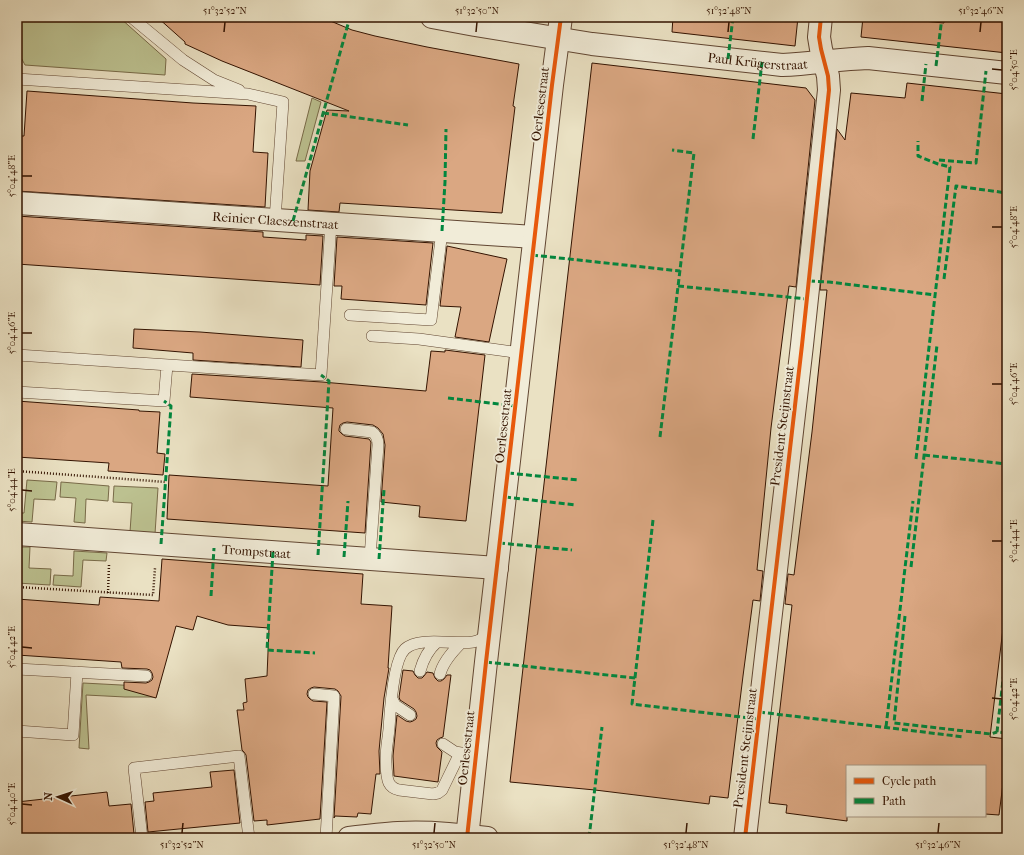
<svg xmlns="http://www.w3.org/2000/svg" width="1024" height="855" font-family="'IM FELL French Canon',serif">
	<rect width="100%" height="100%" fill="#eae1c3"/>
	<filter id="stains"><feTurbulence type="fractalNoise" baseFrequency=".005" numOctaves="4"/><feColorMatrix values="0 0 0 0 .2 0 0 0 0 .09 0 0 0 0 .02 0 0 0 .5 -.17"/></filter>
	<radialGradient id="worn" r=".72"><stop offset=".6" stop-color="#630" stop-opacity="0"/><stop offset="1" stop-color="#630" stop-opacity=".3"/></radialGradient>
	<path fill="#bcc190" stroke="#786a48" d="M 17,17 L 89,17 L 92,20 L 95,17 L 119,17 L 166,59 L 165,75 L 25,65 L 17,50 Z
		M 312,98 L 321,102 L 305,161 L 296,161 Z
		M 27,480 L 57,482 L 55,500 L 34,499 L 32,522 L 17,521 L 17,513 L 24,513 Z
		M 61,482 L 109,486 L 108,501 L 86,499 L 85,523 L 74,522 L 76,498 L 60,497 Z
		M 114,486 L 158,488 L 155,534 L 130,532 L 132,503 L 113,502 Z
		M 20,547 L 30,547 L 29,568 L 51,569 L 50,585 L 17,583 L 17,567 L 19,567 Z
		M 74,551 L 107,553 L 106,561 L 83,560 L 81,587 L 53,585 L 54,575 L 73,576 Z
		M 83,683 L 159,687 L 156,697 L 125,697 L 86,695 L 89,749 L 79,748 Z"/>
	<path fill="#daa782" stroke="#331301" d="M 157,17 L 321,17 L 352,30 L 375,36 L 427,47 L 519,64 L 513,106 L 515,107 L 502,213 L 340,203 L 339,212 L 308,210 L 310,171 L 327,110 L 349,111 L 222,61 L 185,44 L 185,42 Z
		M 673,17 L 798,17 L 795,46 L 672,32 Z
		M 863,17 L 902,17 L 902,19 L 944,23 L 944,17 L 1007,17 L 1007,53 L 861,37 Z
		M 592,63 L 806,88 L 815,100 L 796,287 L 789,286 L 771,428 L 757,570 L 763,571 L 760,601 L 753,600 L 743,676 L 728,798 L 710,796 L 709,804 L 595,790 L 510,782 Z
		M 907,83 L 1007,94 L 1007,595 L 990,737 L 1007,739 L 1007,752 L 999,815 L 985,814 L 985,766 L 847,766 L 847,821 L 786,813 L 787,805 L 769,803 L 792,605 L 785,604 L 788,574 L 794,575 L 812,432 L 827,290 L 820,290 L 837,129 L 845,140 L 851,93 L 905,98 Z
		M 27,91 L 193,103 L 256,106 L 253,152 L 268,153 L 265,207 L 17,191 L 17,136 L 24,136 Z
		M 17,216 L 263,232 L 263,237 L 306,240 L 306,235 L 323,236 L 320,285 L 17,264 Z
		M 337,237 L 433,243 L 426,305 L 341,299 L 342,286 L 334,286 Z
		M 447,246 L 507,259 L 489,342 L 455,337 L 461,307 L 440,306 Z
		M 134,329 L 200,332 L 303,340 L 301,367 L 193,360 L 193,353 L 133,348 Z
		M 445,350 L 485,355 L 466,521 L 419,517 L 420,506 L 381,502 L 385,445 L 383,434 L 378,428 L 373,425 L 347,422 L 343,423 L 340,425 L 339,429 L 339,431 L 342,434 L 345,436 L 369,439 L 371,442 L 365,533 L 167,519 L 169,475 L 328,486 L 333,408 L 190,397 L 192,374 L 322,382 L 426,391 L 431,351 L 445,352 Z
		M 17,401 L 139,410 L 139,411 L 160,412 L 157,453 L 165,454 L 163,475 L 108,471 L 109,463 L 17,457 Z
		M 162,559 L 363,574 L 361,604 L 392,606 L 388,668 L 389,668 L 384,698 L 379,751 L 380,774 L 376,774 L 371,814 L 358,813 L 357,817 L 335,816 L 334,818 L 341,696 L 338,691 L 335,689 L 314,687 L 311,688 L 308,690 L 307,694 L 308,697 L 310,699 L 313,701 L 327,702 L 320,819 L 267,825 L 267,820 L 254,821 L 246,755 L 244,752 L 242,750 L 237,710 L 244,710 L 243,703 L 247,702 L 245,679 L 267,676 L 269,628 L 228,625 L 197,616 L 193,630 L 176,626 L 156,698 L 124,689 L 124,682 L 146,683 L 149,682 L 152,680 L 153,677 L 152,673 L 150,670 L 147,669 L 122,668 L 121,662 L 17,655 L 17,599 L 99,605 L 100,597 L 159,601 Z
		M 403,670 L 413,671 L 415,675 L 418,678 L 422,678 L 424,676 L 427,672 L 433,673 L 435,678 L 438,681 L 441,681 L 444,679 L 447,675 L 451,675 L 443,737 L 440,738 L 437,740 L 436,743 L 437,747 L 442,752 L 438,782 L 394,776 L 393,756 L 397,715 L 406,721 L 410,722 L 413,721 L 416,719 L 417,716 L 416,712 L 414,709 L 400,700 L 399,697 Z
		M 234,770 L 240,823 L 148,832 L 145,802 L 154,801 L 153,793 L 212,787 L 210,772 Z
		M 107,792 L 109,806 L 131,804 L 134,834 L 128,834 L 128,838 L 17,838 L 17,802 Z"/>
	<g fill="none" stroke-linecap="round" stroke-linejoin="round">
		<g stroke="#614632" stroke-width="12">
			<path id="service" d="M 131,17 L 183,60 L 214,80 L 239,90
				M 17,79 L 248,94 L 283,102 L 275,220
				M 350,315 L 431,320 L 442,231
				M 372,336 L 419,339 L 521,353
				M 17,355 L 321,375 L 331,223
				M 17,392 L 164,401 L 167,365
				M 346,429 L 372,432 C 377,435 378,439 378,445 L 370,558
				M 17,669 L 146,676
				M 420,671 C 423,660 428,650 437,642
				M 440,674 C 443,662 452,652 461,643
				M 314,694 L 334,696 L 326,838
				M 392,699 L 395,705 L 410,715
				M 17,731 L 73,735 L 77,672
				M 443,744 L 455,752 L 467,754
				M 460,753 L 442,790 L 438,793 L 433,794 L 399,790 C 395,789 391,787 389,783 C 386,777 386,766 386,759 C 386,749 388,739 389,729 C 390,712 393,660 405,649 C 419,636 455,645 473,642 C 479,641 484,638 489,634
				M 142,838 L 134,768 L 239,756 L 249,838"/>
		</g>
		<g stroke="#614632" stroke-width="24">
			<g id="minor">
				<path id="s1" d="M 432,17 L 475,25 L 592,44 L 782,65 C 811,64 839,59 868,58 L 1007,73"/>
				<path id="s2" d="M 17,203 L 534,237"/>
				<path id="s3" d="M 17,534 L 497,568"/>
				<path d="M 349,838 C 365,836 381,834 398,833 C 428,831 457,834 487,838"/>
				<path d="M 745,838 L 802,345 L 829,90 L 828,76 L 821,49 L 819,37 L 821,17"/>
			</g>
		</g>
		<g stroke="#614632" stroke-width="24">
			<path id="tertiary" d="M 467,838 L 486,662 L 552,85 L 561,17"/>
		</g>
		<path stroke="#331301" stroke-width="2.5" stroke-dasharray="1 2" stroke-linecap="butt" d="M 17,471 L 166,482
			M 17,587 L 153,595 L 155,568
			M 108,593 L 109,565"/>
		<use href="#service" stroke="#f1ecd8" stroke-width="11"/>
		<use href="#minor" stroke="#f1ecd8" stroke-width="22"/>
		<use href="#tertiary" stroke="#f1ecd8" stroke-width="22"/>
		<path stroke="#00873e" stroke-width="3" stroke-dasharray="6 3" stroke-linecap="butt" d="M 728,59 L 733,17
			M 936,66 L 942,17
			M 922,101 L 926,64
			M 323,113 L 408,125
			M 753,139 L 762,62
			M 939,160 L 976,163 L 986,71
			M 293,221 L 350,17
			M 442,231 L 445,182 L 446,129
			M 532,255 L 680,271
			M 944,279 L 956,186 L 1007,193
			M 809,281 L 829,282 L 935,295
			M 678,286 L 807,299
			M 448,398 L 515,406
			M 660,437 L 694,153 L 672,150
			M 924,455 L 1007,464
			M 916,459 L 950,167 L 938,164 L 918,156 L 918,141
			M 508,473 L 578,480
			M 505,497 L 576,505
			M 653,520 L 632,704 L 758,719
			M 499,543 L 572,550
			M 161,544 L 171,406 L 164,401
			M 273,552 L 267,650 L 315,653
			M 318,555 L 329,381 L 321,375
			M 344,557 L 348,501
			M 379,559 L 384,490
			M 911,567 L 937,345
			M 211,596 L 214,548
			M 905,616 L 894,723 L 991,734 L 997,732
			M 1007,646 L 997,732 L 1007,733
			M 486,662 L 635,678
			M 759,712 L 964,737
			M 886,727 L 913,501
			M 589,838 L 602,727"/>
		<g stroke="#f1ecd8" stroke-width="6">
			<path id="cycleway" d="M 467,838 L 486,662 L 552,85 L 561,17
				M 745,838 L 802,345 L 829,90 L 828,76 L 821,49 L 819,37 L 821,17"/>
		</g>
		<use href="#cycleway" stroke="#e8590c" stroke-width="4"/>
	</g>
	<path fill="none" stroke="#331301" stroke-width="1.5" d="M 224,32 L 225,22M 476,32 L 477,22M 728,32 L 729,22M 980,32 L 981,22M 992,69 L 1002,70M 22,176 L 32,176M 992,227 L 1002,227M 22,333 L 32,333M 992,384 L 1002,384M 22,490 L 32,491M 992,541 L 1002,541M 22,647 L 32,648M 992,698 L 1002,699M 22,804 L 32,805M 182,833 L 183,823M 434,833 L 435,823M 686,833 L 687,823M 938,833 L 939,823"/>
	<g text-anchor="middle" dominant-baseline="central" stroke-width="4" stroke-linejoin="round" paint-order="stroke">
		<g font-size="13" fill="#331301" stroke="#f1ecd8">
			<text stroke="none"><textPath href="#s1" startOffset="329">Paul Krügerstraat</textPath></text>
			<text transform="translate(540 104) rotate(-83)">Oerlesestraat</text>
			<text stroke="none"><textPath href="#s2" startOffset="259">Reinier Claeszenstraat</textPath></text>
			<text transform="translate(503 426) rotate(-84)">Oerlesestraat</text>
			<text transform="translate(782 426) rotate(-83)">President Steijnstraat</text>
			<text stroke="none"><textPath href="#s3" startOffset="240">Trompstraat</textPath></text>
			<text transform="translate(466 748) rotate(-84)">Oerlesestraat</text>
			<text transform="translate(745 748) rotate(-83)">President Steijnstraat</text>
		</g>
	</g>
	<rect width="1024" height="855" fill="none" stroke="#eae1c3" stroke-width="44"/>
	<rect x="846" y="765" width="140" height="52" fill="#f1ecd8" stroke="#a59582"/>
	<rect x="854" y="778" width="20" height="6" fill="#e8590c" stroke="#a59582"/>
	<text x="882" y="785" font-size="12" fill="#331301">Cycle path</text>
	<rect x="854" y="798" width="20" height="6" fill="#00873e" stroke="#a59582"/>
	<text x="882" y="805" font-size="12" fill="#331301">Path</text>
	<g transform="translate(58 797) rotate(273)" stroke="#f1ecd8" stroke-width="3" paint-order="stroke">
	<path d="M0-3L7 15L0 10L-7 15Z" fill="#331301"/>
	<text y="-6" font-size="11" font-weight="bold" text-anchor="middle" fill="#331301">N</text>
	</g>
	<rect x="22" y="22" width="980" height="811" fill="none" stroke="#331301" stroke-width="1.5"/>
	<g font-size="10" text-anchor="middle" fill="#331301">
		<text x="225" y="14">51°32'52"N</text>
		<text x="477" y="14">51°32'50"N</text>
		<text x="729" y="14">51°32'48"N</text>
		<text x="981" y="14">51°32'46"N</text>
		<text transform="translate(1013 70) rotate(-90)" y="4">5°04'50"E</text>
		<text transform="translate(11 176) rotate(-90)" y="4">5°04'48"E</text>
		<text transform="translate(1013 227) rotate(-90)" y="4">5°04'48"E</text>
		<text transform="translate(11 333) rotate(-90)" y="4">5°04'46"E</text>
		<text transform="translate(1013 384) rotate(-90)" y="4">5°04'46"E</text>
		<text transform="translate(11 490) rotate(-90)" y="4">5°04'44"E</text>
		<text transform="translate(1013 541) rotate(-90)" y="4">5°04'44"E</text>
		<text transform="translate(11 647) rotate(-90)" y="4">5°04'42"E</text>
		<text transform="translate(1013 699) rotate(-90)" y="4">5°04'42"E</text>
		<text transform="translate(11 804) rotate(-90)" y="4">5°04'40"E</text>
		<text x="182" y="848">51°32'52"N</text>
		<text x="434" y="848">51°32'50"N</text>
		<text x="686" y="848">51°32'48"N</text>
		<text x="938" y="848">51°32'46"N</text>
	</g>
	<rect width="100%" height="100%" filter="url(#stains)"/>
	<rect width="100%" height="100%" fill="url(#worn)"/>
</svg>
